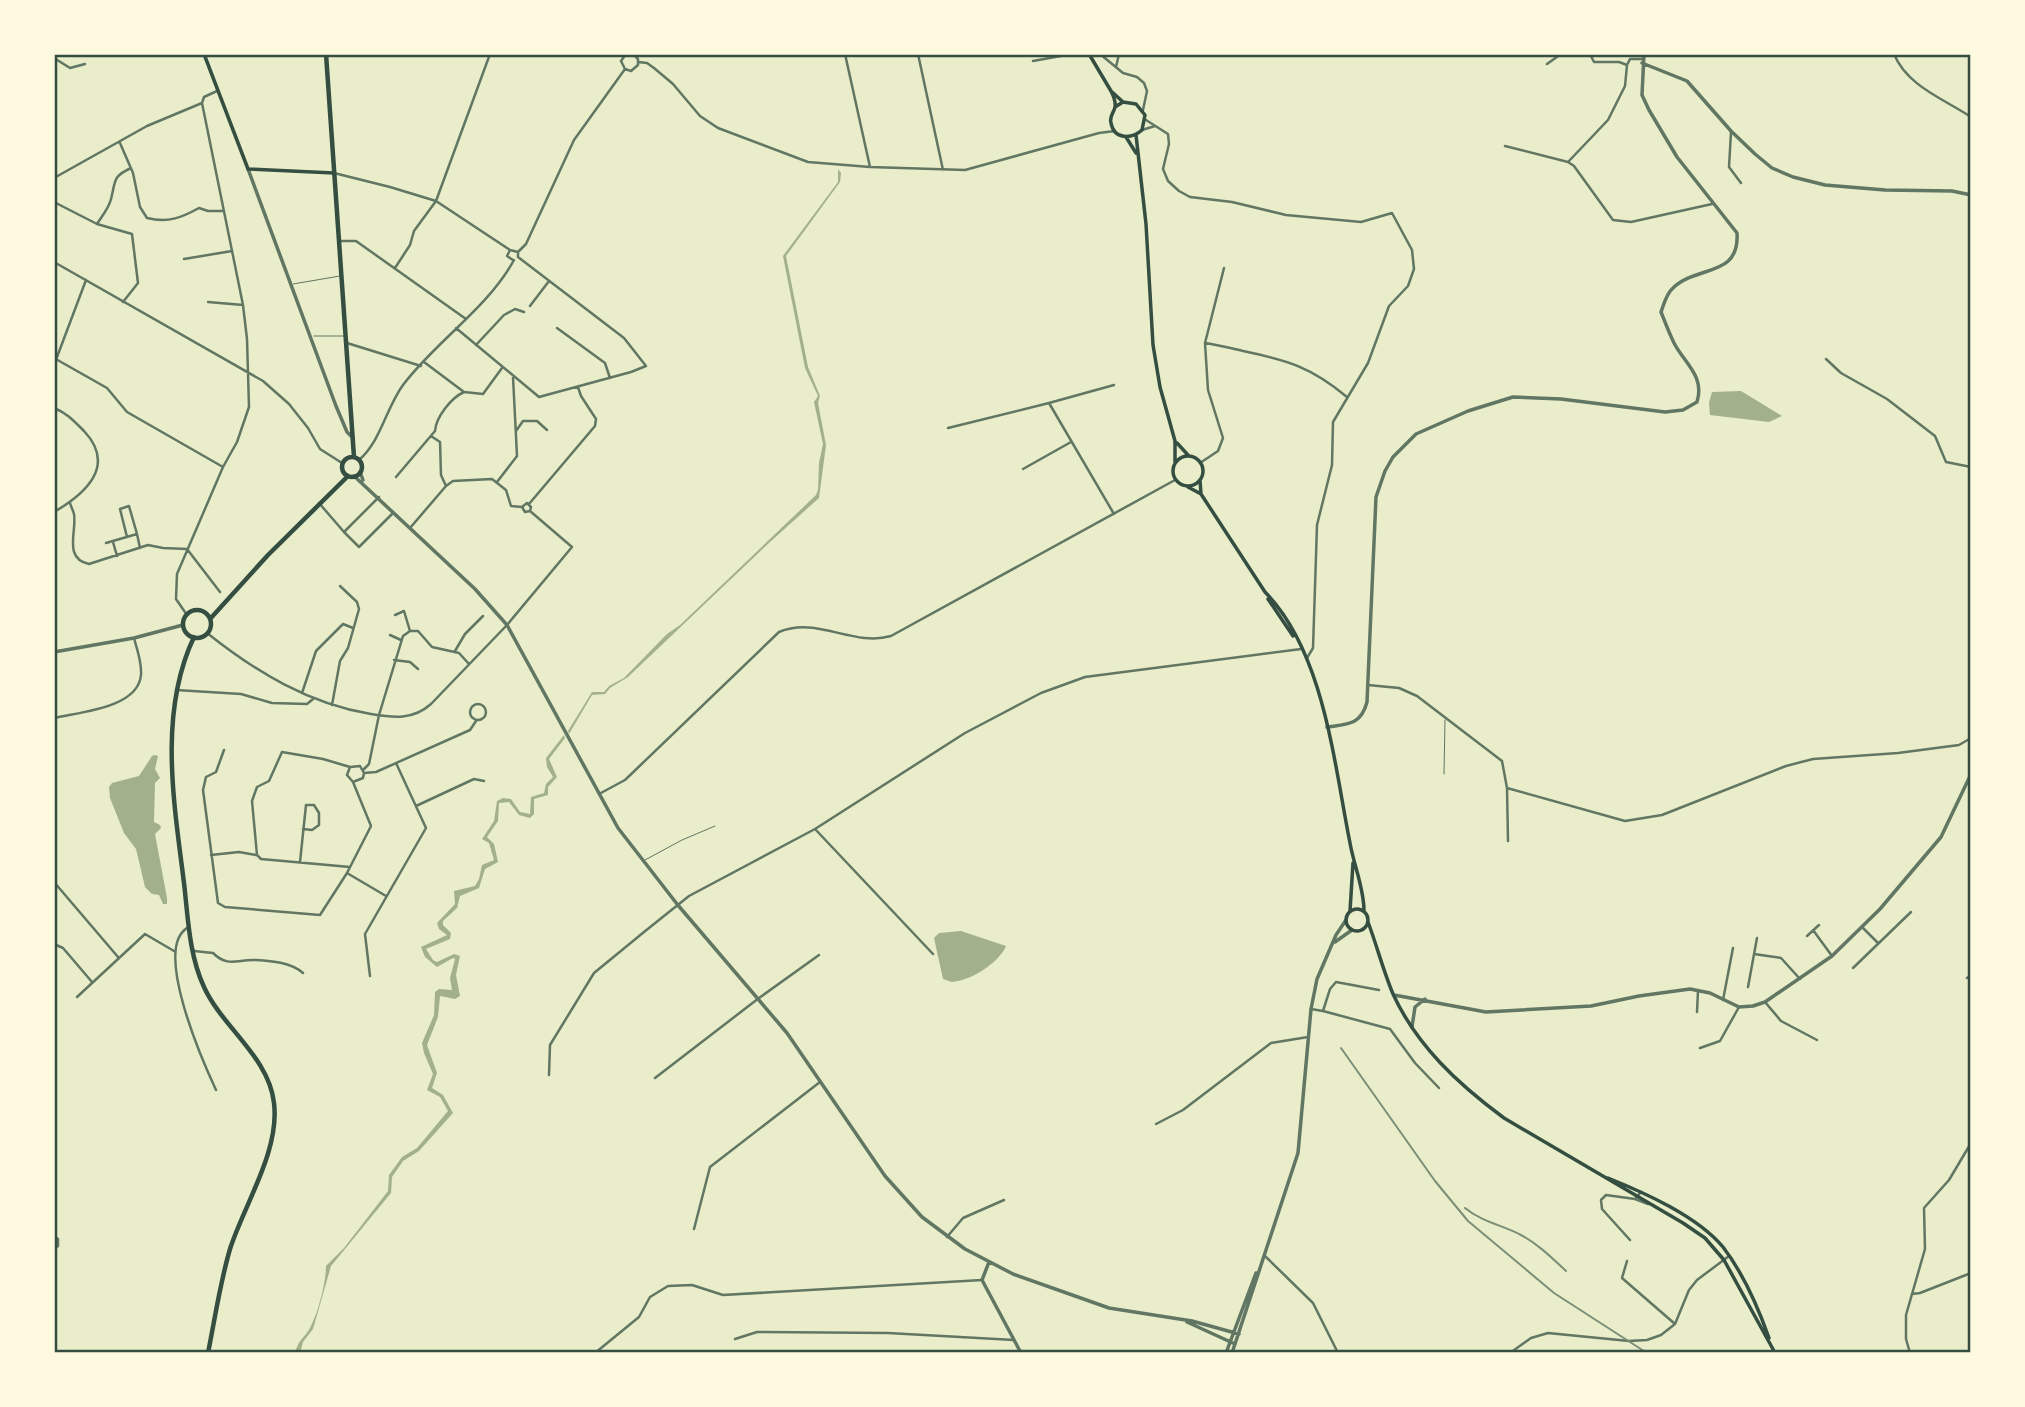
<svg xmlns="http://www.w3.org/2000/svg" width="2025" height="1407" font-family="Signika,sans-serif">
	<rect width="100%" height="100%" fill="#e9edc9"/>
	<path fill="#a3b18a" d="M 838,169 L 841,173 L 840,182 L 786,256 L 808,367 L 820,396 L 818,403 L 826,445 L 819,498 L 770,542 L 628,677 L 610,688 L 605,694 L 592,695 L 569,734 L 568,731 L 592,692 L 604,692 L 609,686 L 624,678 L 667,634 L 680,625 L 816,495 L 818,490 L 819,463 L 823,444 L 814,402 L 818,396 L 805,368 L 783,256 L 838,182 Z
		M 1741,391 L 1782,416 L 1769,422 L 1710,415 L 1709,403 L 1712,392 Z
		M 564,735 L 565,738 L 549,759 L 557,777 L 548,787 L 548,795 L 534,799 L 534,814 L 530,818 L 519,815 L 509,802 L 499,803 L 498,821 L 487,837 L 494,844 L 498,862 L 485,869 L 479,888 L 460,896 L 457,908 L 443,921 L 443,925 L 451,933 L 450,939 L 426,949 L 433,960 L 437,962 L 454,954 L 460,956 L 456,975 L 460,996 L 455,999 L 440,996 L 438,1017 L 427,1045 L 437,1073 L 432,1088 L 443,1095 L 453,1113 L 419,1151 L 403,1161 L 392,1177 L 391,1193 L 331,1266 L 313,1329 L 303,1342 L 300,1353 L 295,1353 C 300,1337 304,1339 310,1328 C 318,1313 326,1283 326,1266 L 344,1248 L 388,1191 L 389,1175 L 402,1157 L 417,1148 L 448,1111 L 440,1097 L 427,1090 L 433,1074 L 424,1053 L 422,1043 L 434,1015 L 435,992 L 439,989 L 452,990 L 450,978 L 455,959 L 453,958 L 437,967 L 425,957 L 421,947 L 447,935 L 439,929 L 437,923 L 455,904 L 454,891 L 475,886 L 479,879 L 482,865 L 494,860 L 489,843 L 482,839 L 494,821 L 497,801 L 503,798 L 511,799 L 520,812 L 530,814 L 531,797 L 544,793 L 546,784 L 553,777 L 547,767 L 546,758 Z
		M 155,755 L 158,756 L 155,769 L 160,778 L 155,783 L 154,822 L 160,825 L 161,828 L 155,834 L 167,898 L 167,904 L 163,904 L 159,895 L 152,894 L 145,887 L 136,849 L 124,833 L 110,798 L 109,787 L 112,783 L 139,776 L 152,756 Z
		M 961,931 L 1006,946 C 999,963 970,981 952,982 L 943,979 L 934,938 L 939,933 Z"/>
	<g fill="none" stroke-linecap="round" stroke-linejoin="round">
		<path stroke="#617663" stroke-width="1" d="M 293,284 L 340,276
			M 314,336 L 344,336
			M 1444,774 L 1445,720
			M 645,860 L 682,840 L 715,826"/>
		<path stroke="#617663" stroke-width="2.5" d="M 845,54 L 870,167
			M 918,54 L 943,170
			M 1100,54 L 1123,73 L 1137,77 L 1144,83 L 1147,91 L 1143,110
			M 1590,54 L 1594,62 L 1619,62 L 1627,65
			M 1746,54 L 1750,54
			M 1894,54 C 1907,86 1944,99 1971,117
			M 54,58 L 70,68 L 85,64
			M 1033,61 L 1072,54
			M 638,62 L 647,63 L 654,68 L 673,84 L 700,116 L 718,128 L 808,162 L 870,167 L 965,170 L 1099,133 L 1115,131
			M 1547,64 L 1561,54
			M 1116,67 L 1119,54
			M 625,69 L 631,71 L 638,65 L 638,59 L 633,54
			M 625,69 L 621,61 L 626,54
			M 1146,120 L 1168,134 L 1169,144 L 1163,169 L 1168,181 L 1179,191 L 1190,197 L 1232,202 L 1286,215 L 1361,222 L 1392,213 L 1412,250 L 1414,269 L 1408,286 L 1389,306 L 1368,363 L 1333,422 L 1332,465 L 1317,525 L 1313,648 L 1307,658
			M 1142,130 L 1155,126
			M 1731,132 L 1729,167 L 1741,183
			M 120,143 L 133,173 L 140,207 L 147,218 C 168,223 181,218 199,208 L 208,211 L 224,211
			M 1505,146 L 1568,162 L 1608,120 L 1625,86 L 1627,65 L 1630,59 L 1642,59
			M 1568,162 L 1574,166 L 1613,220 L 1631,222 L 1712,204
			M 334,173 L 390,187 L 436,201 L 510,250 L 518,252
			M 54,178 L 147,126 L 202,103 L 204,97 L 217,91
			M 54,202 L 97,224 L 132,234 L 138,283 L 123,302
			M 97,224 C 102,216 109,208 111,199 C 116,180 112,177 131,168
			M 54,229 L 54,241
			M 340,241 L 356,241 L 466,319
			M 510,250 L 507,256 L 513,260
			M 518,257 L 518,252 L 526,244 L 574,140 L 625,69
			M 184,259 L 232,251
			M 54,262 L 263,381 L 289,404 L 308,428 L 320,449 L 342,463
			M 395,268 L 410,245 L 414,231 L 436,201 L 490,54
			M 208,302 L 243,305
			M 530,306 L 549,281
			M 456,328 L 539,397 L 631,372 L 646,366 L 624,338 L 518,257
			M 557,328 L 605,363 L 610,378
			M 347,343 L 421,366
			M 1205,343 C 1218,345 1230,348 1243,351 C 1287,360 1311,367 1347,397
			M 476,345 L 504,315 L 515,309 L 524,312
			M 54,358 L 107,388 L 127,412 L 223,467
			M 1826,359 L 1841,373 L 1887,399 L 1935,436 L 1946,462 L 1971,467
			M 424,362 L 464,392 L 483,394 L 502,368
			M 54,365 L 86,280
			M 54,408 C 67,413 74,421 84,431 C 117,466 85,494 54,512
			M 948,428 L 1049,403
			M 516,431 L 523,421 L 537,421 L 547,430
			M 431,436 L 440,442 L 441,475 L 446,486
			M 359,460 C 381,441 386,408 403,385 C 436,341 487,309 514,260
			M 1200,463 L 1218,451 L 1223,438 L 1208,390 L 1205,343 L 1224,268
			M 1023,469 L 1071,442
			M 396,477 L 435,431 C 436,417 451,398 464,392
			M 497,482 L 517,456 L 513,377
			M 379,497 L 344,532 L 359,547 L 393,513
			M 70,503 C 71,507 73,510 74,514 C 77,532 63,558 89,564 L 148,545 L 163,548 L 187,549
			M 319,503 L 344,532
			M 529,504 L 595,426 L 596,419 L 581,396 L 578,387
			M 1114,514 L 1049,403 L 1114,385
			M 410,528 L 446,486 L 453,481 L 492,479 L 506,490 L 511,506 L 522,507 L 525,512 L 530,511 L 531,507 L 527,503 L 522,507
			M 137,534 L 140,548
			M 113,542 L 117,556
			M 106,543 L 137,534 L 129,506 L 120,509 L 127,537
			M 187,549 L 220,592
			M 187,615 L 176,599 L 177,574 L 223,467 L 237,442 L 249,407 L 247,339 L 243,305 L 202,103
			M 395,615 L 404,611 L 410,631
			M 207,633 C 256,672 309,704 371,714 C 394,718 413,720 431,704 L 507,625 L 572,547 L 530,511
			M 390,635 L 401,640
			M 455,651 L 465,634 L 483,616
			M 394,660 L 410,662 L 418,669
			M 1368,685 L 1399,688 L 1417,696 L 1502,761 L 1507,788 L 1508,841
			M 176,690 L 241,694 L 272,703 L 307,704 L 313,699
			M 302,693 L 316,651 L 343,624 L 353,628
			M470 712a8 8 0 1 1 16 0a8 8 0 1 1-16 0Z
			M 332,705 L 340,661 L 348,648 L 359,609 L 357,602 L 340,586
			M 54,718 C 80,712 138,708 141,675 C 142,662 137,650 134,638
			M 224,750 L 216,772 L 206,777 L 203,790 L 218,903 L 225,907 L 320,915 L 347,873 L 371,826 L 353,782 L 347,775 L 350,767 L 360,766 L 364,773 L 363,778 L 353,782
			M 363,770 L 369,764 L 379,715 L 403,636 L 410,631 L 418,631 L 432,647 L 459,653 L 469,664
			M 364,773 L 376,772 L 470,730 L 476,721
			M 1507,788 L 1625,821 L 1662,815 L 1786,766 L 1813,759 L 1898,753 L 1959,745 L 1971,738
			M 599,794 L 625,780 L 779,632 C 817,616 853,647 891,636 L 1175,480
			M 416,806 L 474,779 L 484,781
			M 815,829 L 933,954
			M 211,855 L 239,852 L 256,855
			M 300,862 L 306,805 L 314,805 L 319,813 L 319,825 L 312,830 L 303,829
			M 350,867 L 261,859 L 257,855 L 252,801 L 257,787 L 269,781 L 282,752 L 323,759 L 350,767
			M 347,873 L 386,896
			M 54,882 L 118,957
			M 189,927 C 151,945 203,1062 216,1090
			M 1863,928 L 1878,943
			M 1813,930 L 1832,956
			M 1807,936 L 1819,925
			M 54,944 L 63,948 L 92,982
			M 194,951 L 213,953 C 228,968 238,959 255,960 C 271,961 290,962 303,973
			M 1754,954 L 1781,958 L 1800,979
			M 1853,968 L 1911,912
			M 370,976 L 365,934 L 426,828 L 396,763
			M 1967,978 L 1971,975
			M 1748,987 L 1757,938
			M 77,997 L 145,934 L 174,951
			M 1723,1000 L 1733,948
			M 1765,1002 L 1781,1021 L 1817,1040
			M 1311,1009 L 1323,1011 L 1330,989 L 1336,982 L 1379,990
			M 1323,1011 L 1390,1029 L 1415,1063 L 1439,1088
			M 1697,1012 L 1698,991
			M 1700,1048 L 1720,1041 L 1739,1007
			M 549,1075 L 550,1045 L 594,973 L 644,932 L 689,896 L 815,829 L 965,733 L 1041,693 L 1085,677 L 1301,649
			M 655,1078 L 759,998 L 819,955
			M 1156,1124 L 1183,1110 L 1271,1043 L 1308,1037
			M 1635,1199 L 1648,1204
			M 694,1229 L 710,1167 L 820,1082
			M 54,1236 L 58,1239 L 58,1246 L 54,1249
			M 947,1237 L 963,1218 L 1004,1200
			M 1630,1240 L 1602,1209 L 1601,1200 L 1606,1195 L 1635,1199 L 1641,1192
			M 1265,1256 L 1313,1303 L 1338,1353
			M 1627,1261 L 1622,1278 L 1675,1324
			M 1912,1294 L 1920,1293 L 1971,1273
			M 735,1339 L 757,1332 L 888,1333 L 1014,1340
			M 595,1353 L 639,1317 L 650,1297 L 668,1286 L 692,1285 L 723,1295 L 982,1280
			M 1510,1353 L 1531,1338 L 1548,1333 L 1629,1341 L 1647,1340 L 1661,1335 L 1675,1324 L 1689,1290 L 1697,1280 L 1729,1256
			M 1910,1353 L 1906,1339 L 1906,1315 L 1925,1249 L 1924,1208 L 1949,1180 L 1971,1143"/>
		<path stroke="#617663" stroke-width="3.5" d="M 1642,63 L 1687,81 L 1731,131 L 1755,154 L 1772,168 L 1793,177 L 1825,185 L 1885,190 L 1952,191 L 1971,195
			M 248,169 L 336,406 L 347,432 L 352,437
			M 360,472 L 363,480
			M 354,476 L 475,589 L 507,625 L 618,828 L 677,904 L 787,1033 L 885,1176 L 922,1217 L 965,1249 L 1013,1274 L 1109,1308 L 1192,1321 L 1239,1334
			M 54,652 L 134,638 L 183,625
			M 1327,727 C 1348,724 1361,725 1367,702 L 1376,497 L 1385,471 L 1393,457 L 1416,434 L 1468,411 L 1513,397 L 1561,399 L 1665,412 L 1683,410 L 1697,402 C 1705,376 1685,364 1674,343 C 1669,333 1665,322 1661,312 C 1664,304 1666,294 1673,288 C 1696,265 1740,278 1737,233 L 1677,157 L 1649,110 L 1642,95 L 1644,54
			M 1335,942 L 1352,930
			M 1394,995 L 1486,1012 L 1591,1006 L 1639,996 L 1690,989 L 1710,993 L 1739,1007 L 1753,1006 L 1765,1002 L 1832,956 L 1880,909 L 1941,837 L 1971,774
			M 1412,1027 L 1415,1007 L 1425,999
			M 989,1262 L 982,1280 L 1021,1353
			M 1187,1322 L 1235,1344
			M 1226,1353 L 1256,1273
			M 1232,1353 L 1298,1153 L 1311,1009 L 1317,979 L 1336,935 L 1346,920"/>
		<path stroke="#344e41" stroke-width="3.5" d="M 204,54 L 248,169 L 334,173
			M 1089,54 L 1111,91 L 1123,102
			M 1111,91 C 1113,95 1116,102 1115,107 C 1114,113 1109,116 1111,123 C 1114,140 1132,139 1142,130 L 1145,115 L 1136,104 L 1123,102 L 1115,107
			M 1136,135 L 1146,224 L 1153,345 L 1160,387 L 1175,441 L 1175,462
			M 1126,137 L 1136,153
			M 1177,443 L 1188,455
			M1173 471a15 15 0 1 1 30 0a15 15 0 1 1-30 0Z
			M 1200,480 L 1201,494 L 1265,592
			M 1188,487 L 1201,494
			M 1265,592 C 1324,652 1334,763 1350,843 C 1354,866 1364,888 1364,911
			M 1268,599 L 1293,636
			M1346 920a11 11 0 1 1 22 0a11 11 0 1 1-22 0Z
			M 1350,911 L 1353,863
			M 1368,922 C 1377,946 1383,970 1393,994 C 1417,1046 1458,1084 1504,1118 L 1683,1223 L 1705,1238 L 1724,1260 L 1774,1351
			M 1608,1178 C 1645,1193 1697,1216 1723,1247 C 1743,1273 1758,1307 1769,1338"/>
		<path stroke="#344e41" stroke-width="4.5" d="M 326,54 L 354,457
			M342 467a10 10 0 1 1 20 0a10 10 0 1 1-20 0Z
			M183 624a14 14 0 1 1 28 0a14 14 0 1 1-28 0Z
			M 210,619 L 268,555 L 348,476
			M 194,637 C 158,713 174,803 184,883 C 188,917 189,955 204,987 C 222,1027 269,1057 274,1103 C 280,1151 244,1205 230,1249 C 220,1283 215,1318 208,1353"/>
		<path stroke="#7c8e77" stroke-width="2" d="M 1341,1048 L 1435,1181 L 1468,1221 L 1554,1293 L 1647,1353
			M 1465,1208 C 1482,1222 1502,1225 1521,1235 C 1538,1244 1552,1258 1566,1271"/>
	</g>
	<rect width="2025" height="1407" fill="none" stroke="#fefae0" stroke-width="112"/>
	<rect x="56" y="56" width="1913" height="1295" fill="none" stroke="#344e41" stroke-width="2.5"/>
</svg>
